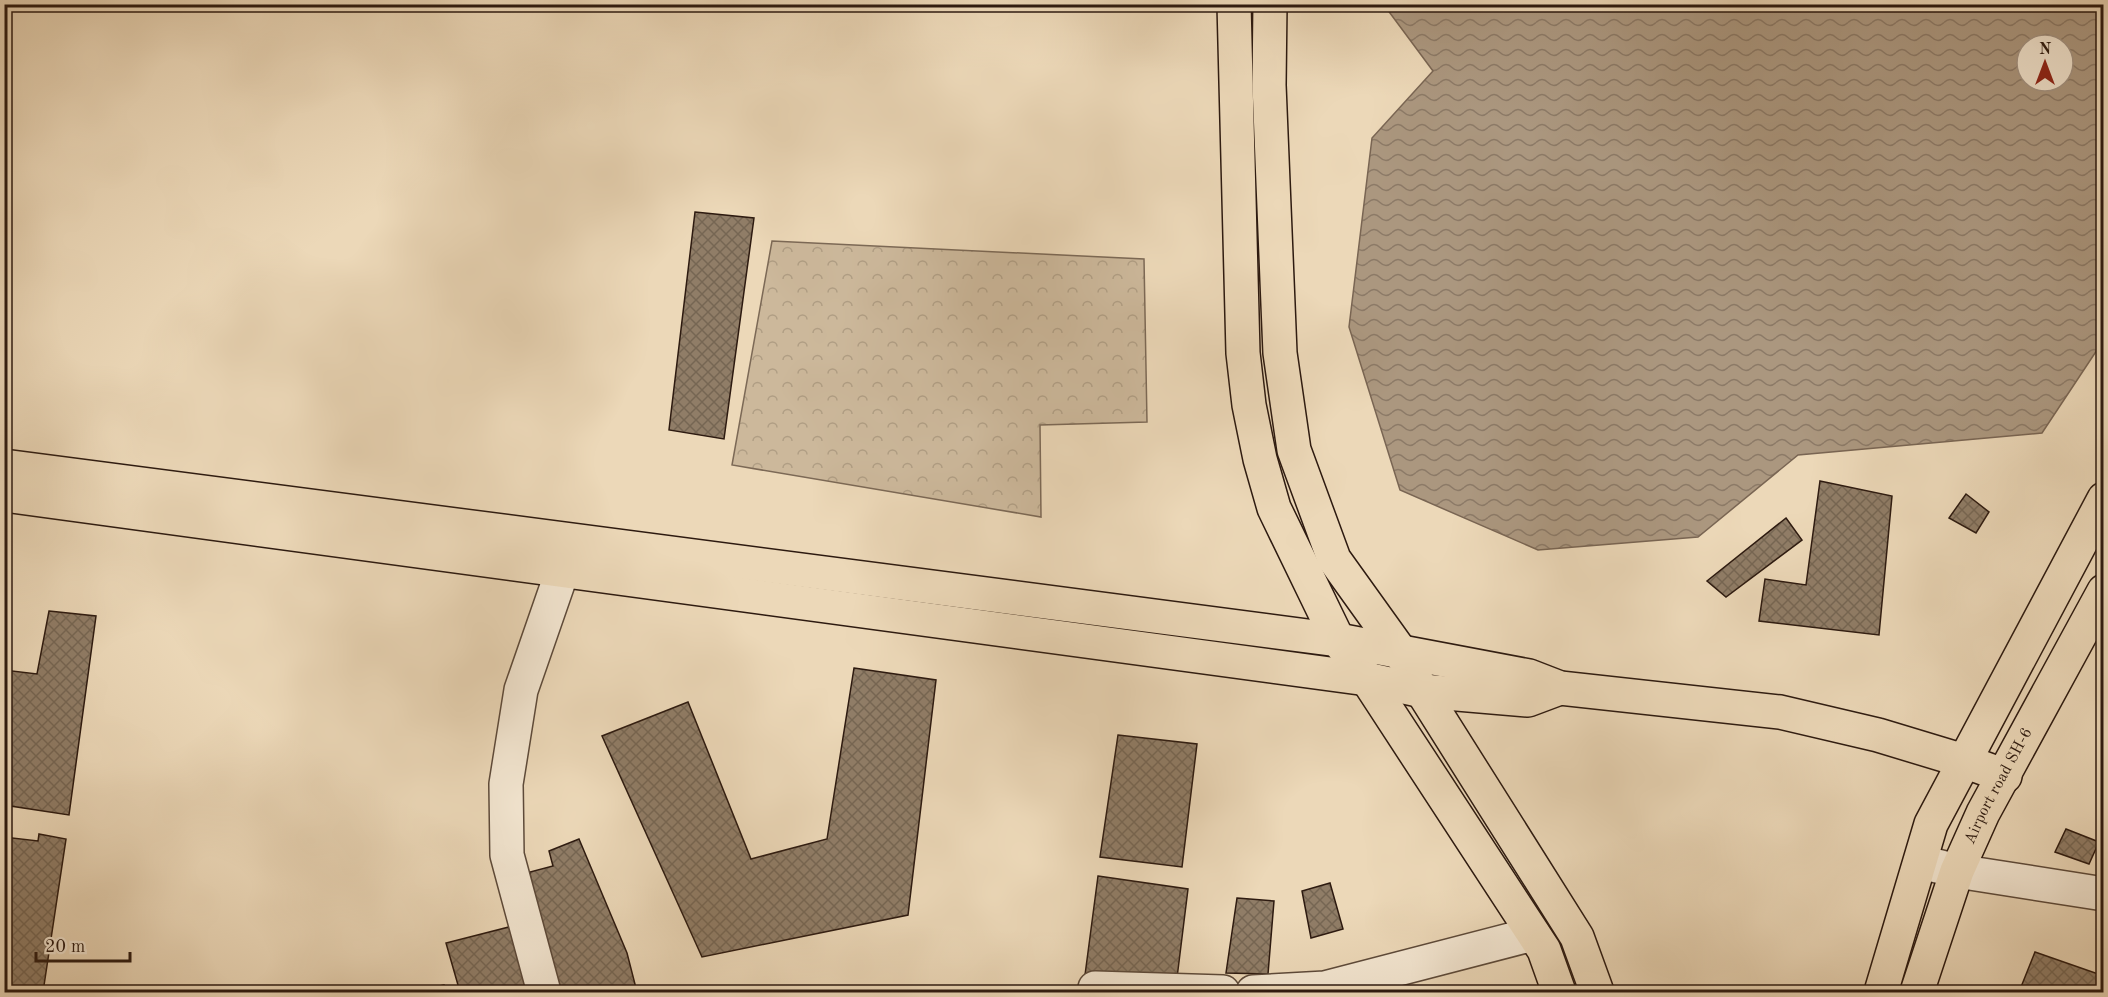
<svg xmlns="http://www.w3.org/2000/svg" width="2108" height="997" font-family="'Old Standard TT',serif">
	<defs>
		<pattern id="park-crowns" width="20" height="18" patternUnits="userSpaceOnUse" patternTransform="scale(1.5)"><rect width="20" height="18" fill="#ccb89b"/><path d="M2 6a3 3 0 1 1 6 0M12 15a3 3 0 1 1 6 0" fill="none" stroke="#b09e84"/></pattern>
		<pattern id="water-waves" width="16" height="10" patternUnits="userSpaceOnUse" patternTransform="scale(1.5)"><rect width="16" height="10" fill="#ab977f"/><path d="M0 5q4-4 8 0t8 0" fill="none" stroke="#8c7a67"/></pattern>
		<pattern id="building-cross-hatch" width="8" height="8" patternUnits="userSpaceOnUse" patternTransform="scale(1.5)"><rect width="8" height="8" fill="#907d67"/><path d="M0 0l8 8M0 8l8-8" fill="none" stroke="#766653"/></pattern>
	</defs>
	<rect width="100%" height="100%" fill="#ecd8b8"/>
	<filter id="stains"><feTurbulence type="fractalNoise" baseFrequency=".00333" numOctaves="4"/><feColorMatrix values="0 0 0 0 .2 0 0 0 0 .09 0 0 0 0 .02 0 0 0 .5 -.17"/></filter>
	<radialGradient id="worn" r=".72"><stop offset=".6" stop-color="#630" stop-opacity="0"/><stop offset="1" stop-color="#630" stop-opacity=".3"/></radialGradient>
	<path fill="url(#park-crowns)" stroke="#7c6956" stroke-width="1.5" d="M 772,241 L 1144,259 L 1147,422 L 1040,425 L 1041,517 L 732,465 Z"/>
	<path fill="url(#water-waves)" stroke="#796553" stroke-width="1.5" fill-rule="evenodd" d="M 1384,5 L 2103,5 L 2103,341 L 2042,433 L 1798,455 L 1698,537 L 1538,550 L 1400,490 L 1349,327 L 1372,138 L 1433,71 ZM 2027,45 L 2063,45 L 2063,81 L 2027,81 Z"/>
	<path fill="url(#building-cross-hatch)" stroke="#2d1a10" stroke-width="1.5" d="M 695,212 L 754,218 L 724,439 L 669,430 Z
		M 1820,481 L 1892,496 L 1879,635 L 1759,621 L 1765,579 L 1806,585 Z
		M 1966,494 L 1989,512 L 1976,533 L 1949,518 Z
		M 1786,518 L 1802,540 L 1726,597 L 1707,581 Z
		M 49,611 L 96,616 L 69,815 L 4,805 L 4,670 L 37,674 Z
		M 854,668 L 936,680 L 908,915 L 702,957 L 602,736 L 688,702 L 751,859 L 827,839 Z
		M 1118,735 L 1197,744 L 1182,867 L 1100,857 Z
		M 2066,829 L 2099,842 L 2089,864 L 2055,852 Z
		M 39,834 L 66,839 L 43,992 L 4,992 L 4,837 L 38,841 Z
		M 579,839 L 627,953 L 637,992 L 562,992 L 534,909 L 530,872 L 553,866 L 549,851 Z
		M 1098,876 L 1188,889 L 1176,986 L 1085,975 Z
		M 1330,883 L 1343,929 L 1311,938 L 1302,891 Z
		M 1237,898 L 1274,901 L 1268,974 L 1226,973 Z
		M 509,927 L 532,992 L 460,992 L 446,943 Z
		M 2035,952 L 2104,976 L 2104,992 L 2019,992 Z
		M 444,985 L 446,992 L 413,992 Z"/>
	<g fill="none" stroke-linecap="round" stroke-linejoin="round">
		<g stroke="#5d4a3a" stroke-width="36">
			<path id="minor" d="M 1921,862 L 1957,871 L 2104,894
				M 544,992 L 507,855 L 506,784 L 521,690 L 563,569
				M 1095,992 L 1095,988 L 1223,992
				M 1253,992 L 1325,988 L 1533,934"/>
		</g>
		<g stroke="#2d1a10" stroke-width="36">
			<g id="major">
				<path d="M 1234,4 L 1243,353 L 1249,405 L 1260,459 L 1274,508 L 1338,640 L 1367,679 L 1544,950 L 1559,992"/>
				<path d="M 1270,4 L 1269,85 L 1280,353 L 1294,450 L 1334,559 L 1400,651 L 1422,691 L 1577,937 L 1597,992"/>
				<path d="M 4,466 L 1338,640 L 1529,676 L 1560,688 L 1780,712 L 1878,735 L 1964,761 L 2005,776"/>
				<path d="M 4,495 L 1367,679 L 1422,691 L 1528,700 L 1560,688"/>
				<path d="M 1881,992 L 1931,824 L 2104,499"/>
				<path id="s1" d="M 1917,992 L 1957,871 L 1983,813 L 2104,591"/>
			</g>
		</g>
		<use href="#minor" stroke="#f3e6d1" stroke-width="33"/>
		<use href="#major" stroke="#ecd8b8" stroke-width="33"/>
	</g>
	<g text-anchor="middle" dominant-baseline="central" stroke-width="4.5" stroke-linejoin="round" paint-order="stroke">
		<g font-size="16" fill="#2d1a10" stroke="#f3e6d1">
			<text stroke="none"><textPath href="#s1" startOffset="222">Airport road SH-6</textPath></text>
		</g>
	</g>
	<rect width="2108" height="997" fill="none" stroke="#ecd8b8" stroke-width="24"/>
	<rect x="6" y="6" width="2096" height="985" fill="none" stroke="#2d1a10" stroke-width="3"/>
	<rect x="12" y="12" width="2084" height="973" fill="none" stroke="#2d1a10" stroke-width="1.5"/>
	<g transform="translate(2045 63)"><circle r="28" fill="#f3e6d1" stroke="#a49484" stroke-width="1.5"/>
	<path d="M0-4.5L10 22L0 15L-10 22Z" fill="#8f2418"/>
	<text y="-9" font-size="16" font-weight="bold" text-anchor="middle" fill="#2d1a10">N</text>
	</g>
	<path d="M36 952v9h94v-9" fill="none" stroke="#2d1a10" stroke-width="3"/>
	<text x="45" y="952" font-size="18" fill="#2d1a10" stroke="#f3e6d1" stroke-width="4.5" paint-order="stroke">20 m</text>
	<rect width="100%" height="100%" filter="url(#stains)"/>
	<rect width="100%" height="100%" fill="url(#worn)"/>
</svg>
